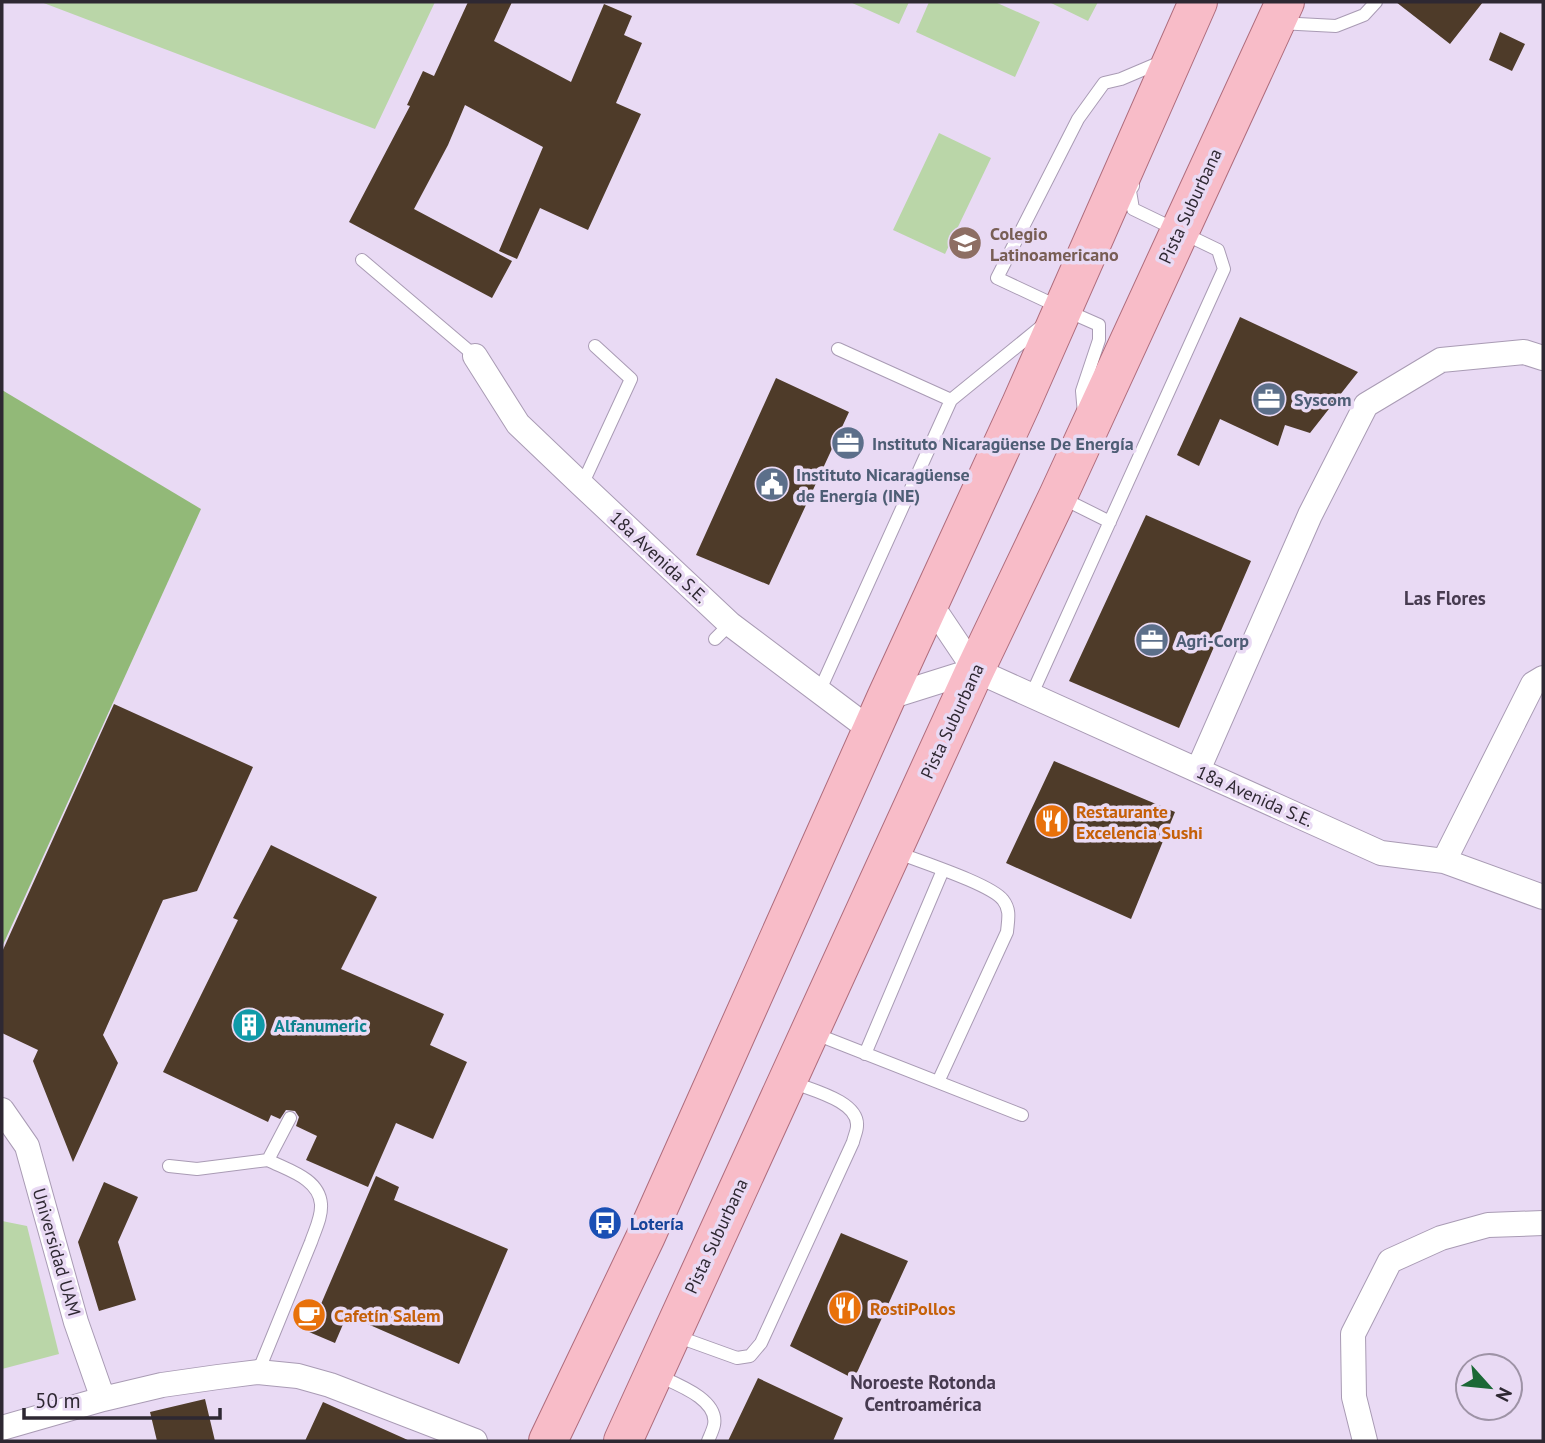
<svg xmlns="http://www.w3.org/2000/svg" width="1545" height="1443" font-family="'PT Sans',sans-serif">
	<rect width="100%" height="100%" fill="#e9daf4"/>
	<path fill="#bad6a8" d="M 41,2 L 435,2 L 375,129 Z
		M 850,2 L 909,2 L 899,24 Z
		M 929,2 L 995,2 L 1040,22 L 1015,77 L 916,32 Z
		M 1049,2 L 1098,2 L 1088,21 Z
		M 939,133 L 991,158 L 945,254 L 893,230 Z
		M 2,1221 L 27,1226 L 59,1354 L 2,1369 Z"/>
	<path fill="#92b978" d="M 2,390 L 201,509 L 2,947 Z"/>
	<path fill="#4e3b29" d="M 468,2 L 512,2 L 494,41 L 571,82 L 604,4 L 632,16 L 624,35 L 642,43 L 616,103 L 641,114 L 588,230 L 540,208 L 517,259 L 499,251 L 543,147 L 465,105 L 448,145 L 414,209 L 512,261 L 492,298 L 349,222 L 410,106 L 407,105 L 423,71 L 434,76 Z
		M 1396,2 L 1483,2 L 1450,44 Z
		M 1500,32 L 1525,44 L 1512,71 L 1489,60 Z
		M 1240,317 L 1358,372 L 1310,433 L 1285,425 L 1278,446 L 1220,419 L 1199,466 L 1177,455 Z
		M 776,378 L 849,412 L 769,585 L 696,555 Z
		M 1146,515 L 1251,561 L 1179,728 L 1069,681 Z
		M 114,704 L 253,767 L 197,891 L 163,900 L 103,1035 L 118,1063 L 73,1162 L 33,1061 L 38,1050 L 2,1033 L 2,952 Z
		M 1054,761 L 1175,812 L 1131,919 L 1006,863 Z
		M 271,845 L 377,897 L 341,969 L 444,1014 L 430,1045 L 467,1062 L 433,1139 L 396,1123 L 368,1187 L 306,1160 L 317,1136 L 296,1126 L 299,1117 L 295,1111 L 286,1110 L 280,1119 L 271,1115 L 268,1122 L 163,1072 L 238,920 L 233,918 Z
		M 376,1176 L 399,1187 L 394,1200 L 508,1249 L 459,1364 L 347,1315 L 335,1343 L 309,1332 Z
		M 104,1182 L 138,1197 L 118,1242 L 136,1300 L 99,1311 L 78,1242 Z
		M 841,1233 L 908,1261 L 854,1379 L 790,1346 Z
		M 758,1378 L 843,1418 L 833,1441 L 728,1441 Z
		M 205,1399 L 215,1441 L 157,1441 L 150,1412 Z
		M 323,1402 L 410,1441 L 305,1441 Z"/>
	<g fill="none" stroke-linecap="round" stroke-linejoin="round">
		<g stroke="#a99bb4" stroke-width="14">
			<path id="lane" d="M 1279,23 L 1336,26 L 1364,15 L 1376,2
				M 362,260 L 475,356
				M 1059,307 L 997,278 L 1078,119 L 1104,83 L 1121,79 L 1161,62
				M 1065,310 L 1099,325 L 1099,340 L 1082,391 L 1084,414
				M 838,349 L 951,400
				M 582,485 L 631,379 L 595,346
				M 1060,497 L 1110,522
				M 715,639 L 730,624
				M 819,692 L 951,400 L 1042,326
				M 1031,696 L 1224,269 L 1218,250 L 1133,209 L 1130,191 L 1133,186
				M 896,852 C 918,861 991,884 1003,900 C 1011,910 1008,920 1007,932 L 938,1082
				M 813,1033 L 1022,1115
				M 865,1054 L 943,870
				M 169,1166 L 197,1169 L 268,1160
				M 676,1336 L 737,1358 L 750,1356 L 761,1343 L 853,1142 C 854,1137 857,1131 857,1126 C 859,1101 811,1090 792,1082
				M 258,1372 L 311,1242 C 315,1230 322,1217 321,1204 C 319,1178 287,1170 268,1160 L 290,1118
				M 657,1375 C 676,1384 719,1399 714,1425 C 713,1430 710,1436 708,1441"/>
		</g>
		<g stroke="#a99bb4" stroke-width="26">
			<path id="street" d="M 475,356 L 518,424 L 582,485 L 730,624 L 872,731
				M 930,603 L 975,670 L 1381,853 L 1444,861 L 1543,897
				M 886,698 L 975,670
				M 1198,770 L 1310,515 L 1366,405 L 1441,360 L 1524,352 L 1543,358
				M 1444,861 L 1533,684 L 1543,678
				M 2,1110 L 27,1146 L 76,1322 L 103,1399
				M 2,1428 L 103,1399 L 162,1385 L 218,1377 L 258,1372 L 298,1376 L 330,1385 L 475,1441
				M 1365,1441 L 1354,1397 L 1353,1334 L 1390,1261 L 1441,1238 L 1488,1225 L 1543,1223"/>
		</g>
		<g stroke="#ae6c7c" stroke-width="40">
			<path id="primary" d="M 548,1441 L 646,1236 L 886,698 L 1021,404 L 1198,2
				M 623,1441 L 975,670 L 1058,496 L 1285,2"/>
		</g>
		<use href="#lane" stroke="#fff" stroke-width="12"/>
		<use href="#street" stroke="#fff" stroke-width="24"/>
		<use href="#primary" stroke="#f8bcc8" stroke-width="38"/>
	</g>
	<defs>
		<g id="school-disc" transform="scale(1.75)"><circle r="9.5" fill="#8d6e63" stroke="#e9daf4"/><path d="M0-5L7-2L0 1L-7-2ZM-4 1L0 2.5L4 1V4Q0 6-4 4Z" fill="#fff"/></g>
		<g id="office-disc" transform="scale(1.75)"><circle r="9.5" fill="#5c6f8a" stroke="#e9daf4"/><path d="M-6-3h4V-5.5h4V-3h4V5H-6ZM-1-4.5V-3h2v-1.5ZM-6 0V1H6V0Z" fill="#fff"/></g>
		<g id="civic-disc" transform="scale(1.75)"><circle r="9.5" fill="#5c6f8a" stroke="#e9daf4"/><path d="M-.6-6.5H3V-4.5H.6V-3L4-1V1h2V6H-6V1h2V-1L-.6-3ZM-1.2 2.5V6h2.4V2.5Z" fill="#fff"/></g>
		<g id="restaurant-disc" transform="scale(1.75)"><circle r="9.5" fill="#e8710a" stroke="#e9daf4"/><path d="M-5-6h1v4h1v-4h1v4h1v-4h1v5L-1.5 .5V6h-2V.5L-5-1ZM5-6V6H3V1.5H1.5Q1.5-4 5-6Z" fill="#fff"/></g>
		<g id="building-disc" transform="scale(1.75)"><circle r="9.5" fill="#0f9aa8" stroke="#e9daf4"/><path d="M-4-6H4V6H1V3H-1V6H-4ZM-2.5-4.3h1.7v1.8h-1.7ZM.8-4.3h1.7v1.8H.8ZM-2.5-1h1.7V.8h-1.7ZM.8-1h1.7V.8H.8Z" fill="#fff"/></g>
		<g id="bus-disc" transform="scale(1.75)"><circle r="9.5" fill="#1a4fb4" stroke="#e9daf4"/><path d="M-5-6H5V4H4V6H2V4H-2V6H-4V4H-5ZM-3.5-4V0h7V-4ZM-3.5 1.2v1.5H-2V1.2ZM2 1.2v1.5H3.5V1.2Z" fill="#fff"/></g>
		<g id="cafe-disc" transform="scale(1.75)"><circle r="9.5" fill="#e8710a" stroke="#e9daf4"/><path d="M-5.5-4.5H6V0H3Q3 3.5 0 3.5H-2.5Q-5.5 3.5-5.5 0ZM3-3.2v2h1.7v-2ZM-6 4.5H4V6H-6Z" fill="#fff"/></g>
	</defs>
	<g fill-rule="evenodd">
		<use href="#school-disc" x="965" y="243"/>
		<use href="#office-disc" x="1269" y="399"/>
		<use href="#office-disc" x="848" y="443"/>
		<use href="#civic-disc" x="772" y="484"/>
		<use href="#office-disc" x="1152" y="640"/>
		<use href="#restaurant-disc" x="1052" y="821"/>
		<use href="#building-disc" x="249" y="1025"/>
		<use href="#bus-disc" x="605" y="1223"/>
		<use href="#restaurant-disc" x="845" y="1308"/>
		<use href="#cafe-disc" x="309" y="1315"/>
	</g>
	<g text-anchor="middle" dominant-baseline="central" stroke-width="7" stroke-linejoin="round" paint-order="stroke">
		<g font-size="18" fill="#2e2832" stroke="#e9daf4">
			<text transform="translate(1190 206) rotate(-65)">Pista Suburbana</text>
			<text transform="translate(659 557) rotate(43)">18a Avenida S.E.</text>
			<text transform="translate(952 721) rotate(-65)">Pista Suburbana</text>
			<text transform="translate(1255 796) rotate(24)">18a Avenida S.E.</text>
			<text transform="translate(716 1236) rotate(-65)">Pista Suburbana</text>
			<text transform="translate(57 1252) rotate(74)">Universidad UAM</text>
		</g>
		<g font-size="18" font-weight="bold" fill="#785e54" stroke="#e9daf4" text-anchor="start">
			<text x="990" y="233">Colegio<tspan x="990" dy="21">Latinoamericano</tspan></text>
		</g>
		<g font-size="18" font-weight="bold" fill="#4e5e75" stroke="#e9daf4" text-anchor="start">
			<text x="1294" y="399">Syscom</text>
			<text x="872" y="443">Instituto Nicaragüense De Energía</text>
			<text x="796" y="474">Instituto Nicaragüense<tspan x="796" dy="21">de Energía (INE)</tspan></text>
			<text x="1176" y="640">Agri-Corp</text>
		</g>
		<g font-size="18" font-weight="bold" fill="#c56008" stroke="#e9daf4" text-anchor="start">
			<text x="1076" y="811">Restaurante<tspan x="1076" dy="21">Excelencia Sushi</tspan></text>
			<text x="870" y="1308">RostiPollos</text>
			<text x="334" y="1315">Cafetín Salem</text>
		</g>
		<g font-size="18" font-weight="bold" fill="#0d838f" stroke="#e9daf4" text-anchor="start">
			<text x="274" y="1025">Alfanumeric</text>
		</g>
		<g font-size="18" font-weight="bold" fill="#164399" stroke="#e9daf4" text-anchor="start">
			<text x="630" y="1223">Lotería</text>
		</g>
		<g font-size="19" font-weight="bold" fill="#473b50" stroke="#e9daf4">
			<text x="1445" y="598">Las Flores</text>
			<text x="923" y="1382">Noroeste Rotonda<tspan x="923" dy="22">Centroamérica</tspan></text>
		</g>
	</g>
	<rect width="1545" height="1443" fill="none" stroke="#2e2832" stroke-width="7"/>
	<g transform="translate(1489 1387) rotate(117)"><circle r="33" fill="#e9daf4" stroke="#9e93a6" stroke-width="2"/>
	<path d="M0-5L12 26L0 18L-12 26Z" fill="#1b6836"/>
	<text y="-10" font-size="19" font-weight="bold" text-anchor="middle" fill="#2e2832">N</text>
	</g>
	<path d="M24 1408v10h196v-10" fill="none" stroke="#2e2832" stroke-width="3.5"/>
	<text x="35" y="1408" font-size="21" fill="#2e2832" stroke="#e9daf4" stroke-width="5" paint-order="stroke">50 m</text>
</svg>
